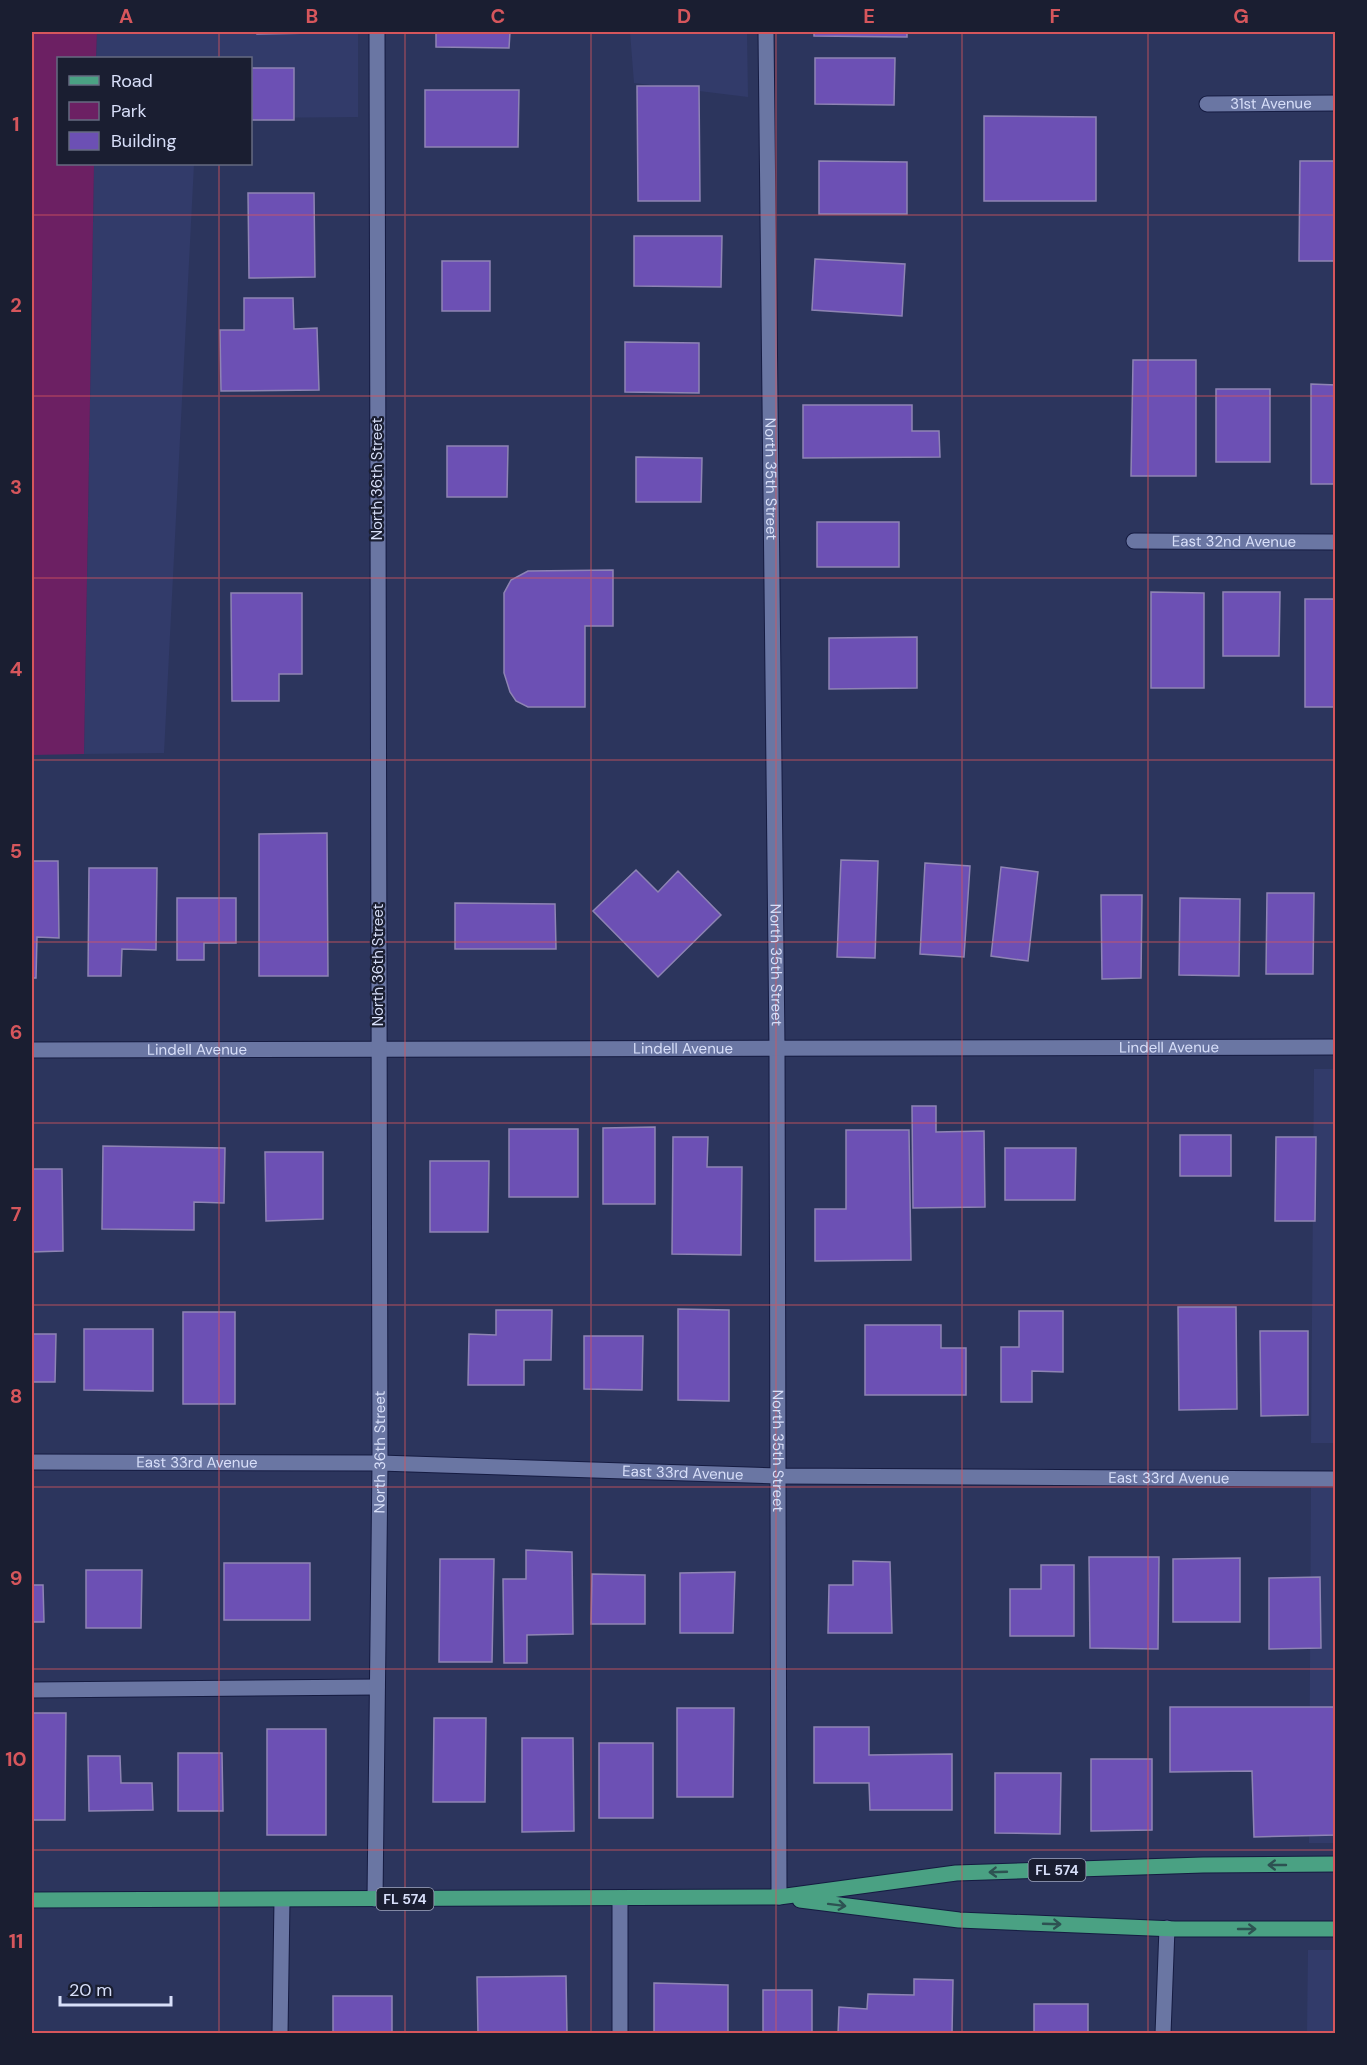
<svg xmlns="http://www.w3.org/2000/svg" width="1367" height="2065" font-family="'DM Sans',sans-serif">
	<rect width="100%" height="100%" fill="#2c355d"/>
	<path fill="#323b6a" d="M 97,32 L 358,32 L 358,117 L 251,118 L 250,58 L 96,58 Z
		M 630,32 L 747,32 L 748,97 L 634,83 Z
		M 94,164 L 194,164 L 164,753 L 84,754 Z
		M 1314,1069 L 1335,1069 L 1335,1443 L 1311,1443 Z
		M 1311,1486 L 1335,1486 L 1335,1843 L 1309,1843 Z
		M 1308,1950 L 1335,1950 L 1335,2033 L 1307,2033 Z"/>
	<path fill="#6c2063" d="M 32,32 L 97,32 L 96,58 L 58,58 L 58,164 L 94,164 L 84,754 L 32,755 Z"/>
	<path fill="#6c50b4" stroke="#8e84b4" stroke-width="1.5" d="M 257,32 L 314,32 L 314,33 L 257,34 Z
		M 436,32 L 510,32 L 509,48 L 436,47 Z
		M 814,32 L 907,32 L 907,37 L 814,36 Z
		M 815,58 L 895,58 L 894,105 L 815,104 Z
		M 250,68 L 294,68 L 294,120 L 250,120 Z
		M 637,86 L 699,86 L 700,201 L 638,201 Z
		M 425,90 L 519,90 L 518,147 L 425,147 Z
		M 984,116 L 1096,117 L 1096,201 L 984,201 Z
		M 819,161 L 907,162 L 907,214 L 819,214 Z
		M 1300,161 L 1336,161 L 1336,261 L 1299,261 Z
		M 248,193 L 314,193 L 315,277 L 249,278 Z
		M 634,236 L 722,236 L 721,287 L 634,286 Z
		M 815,259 L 905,264 L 902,316 L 812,310 Z
		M 442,261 L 490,261 L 490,311 L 442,311 Z
		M 244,298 L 293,298 L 294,329 L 317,328 L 319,390 L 221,391 L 220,330 L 244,330 Z
		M 625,342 L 699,343 L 699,393 L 625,392 Z
		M 1133,360 L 1196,360 L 1196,476 L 1131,476 Z
		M 1311,384 L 1336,385 L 1336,484 L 1311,484 Z
		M 1216,389 L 1270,389 L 1270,462 L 1216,462 Z
		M 803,405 L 912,405 L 912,431 L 939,431 L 940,457 L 803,458 Z
		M 447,446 L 508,446 L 507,497 L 447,497 Z
		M 636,457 L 702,458 L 701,502 L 636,502 Z
		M 817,522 L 899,522 L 899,567 L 817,567 Z
		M 613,570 L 613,626 L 585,626 L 585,707 L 528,707 L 516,701 L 510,692 L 504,673 L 504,593 L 511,580 L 528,571 Z
		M 1151,592 L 1204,593 L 1204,688 L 1151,688 Z
		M 1223,592 L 1280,592 L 1279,656 L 1223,656 Z
		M 231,593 L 302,593 L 302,674 L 279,674 L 279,701 L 232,701 Z
		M 1305,599 L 1336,599 L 1336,707 L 1305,707 Z
		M 917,637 L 917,688 L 829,689 L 829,638 Z
		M 327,833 L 328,976 L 259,976 L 259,834 Z
		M 841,860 L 878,861 L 875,958 L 837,957 Z
		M 32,861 L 58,861 L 59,938 L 37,937 L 36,978 L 32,978 Z
		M 925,863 L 970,866 L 964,957 L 920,954 Z
		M 1001,867 L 1038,872 L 1028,961 L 991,956 Z
		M 89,868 L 157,868 L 156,950 L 122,949 L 121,976 L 88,976 Z
		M 636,870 L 658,892 L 678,871 L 721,915 L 658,977 L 593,911 Z
		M 1267,893 L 1314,893 L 1313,974 L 1266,974 Z
		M 1101,895 L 1142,895 L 1141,978 L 1102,979 Z
		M 177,898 L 236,898 L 236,943 L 204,943 L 204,960 L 177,960 Z
		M 1180,898 L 1240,899 L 1239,976 L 1179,975 Z
		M 455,903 L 555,904 L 556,949 L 455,949 Z
		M 912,1106 L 936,1106 L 936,1132 L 984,1131 L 985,1207 L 913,1208 Z
		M 655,1127 L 655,1204 L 603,1204 L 603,1128 Z
		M 509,1129 L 578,1129 L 578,1197 L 509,1197 Z
		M 846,1130 L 909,1130 L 911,1260 L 815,1261 L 815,1209 L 846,1209 Z
		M 1180,1135 L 1231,1135 L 1231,1176 L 1180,1176 Z
		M 673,1137 L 708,1137 L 707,1167 L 742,1167 L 741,1255 L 672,1254 Z
		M 1276,1137 L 1316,1137 L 1315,1221 L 1275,1221 Z
		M 103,1146 L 225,1148 L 224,1203 L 194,1202 L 194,1230 L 102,1229 Z
		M 1005,1148 L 1076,1148 L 1075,1200 L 1005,1200 Z
		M 265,1152 L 323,1152 L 323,1219 L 266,1221 Z
		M 430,1161 L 489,1161 L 488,1232 L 430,1232 Z
		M 32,1169 L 62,1169 L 63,1251 L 32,1252 Z
		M 1178,1307 L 1236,1307 L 1237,1409 L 1179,1410 Z
		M 678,1309 L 729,1310 L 729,1401 L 678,1400 Z
		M 496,1310 L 552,1310 L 551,1360 L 524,1360 L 524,1385 L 468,1385 L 469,1334 L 496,1335 Z
		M 1019,1311 L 1063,1311 L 1063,1372 L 1032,1371 L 1032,1402 L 1001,1402 L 1001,1347 L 1019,1347 Z
		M 183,1312 L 235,1312 L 235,1404 L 183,1404 Z
		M 865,1325 L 941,1325 L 941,1348 L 966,1348 L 966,1395 L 865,1395 Z
		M 84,1329 L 153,1329 L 153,1391 L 84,1390 Z
		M 1260,1331 L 1308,1331 L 1308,1415 L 1261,1416 Z
		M 32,1334 L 56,1334 L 55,1382 L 32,1382 Z
		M 584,1336 L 643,1336 L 642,1390 L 584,1389 Z
		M 526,1550 L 572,1552 L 573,1634 L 527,1635 L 527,1663 L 504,1663 L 503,1579 L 526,1579 Z
		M 1089,1557 L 1159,1557 L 1158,1649 L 1090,1648 Z
		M 1240,1558 L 1240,1622 L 1173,1622 L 1173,1559 Z
		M 440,1559 L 494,1559 L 492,1662 L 439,1662 Z
		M 853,1561 L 890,1562 L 892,1633 L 828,1633 L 829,1585 L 853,1585 Z
		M 224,1563 L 310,1563 L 310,1620 L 224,1620 Z
		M 1041,1565 L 1074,1565 L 1074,1636 L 1010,1636 L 1010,1589 L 1041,1589 Z
		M 86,1570 L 142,1570 L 141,1628 L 86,1628 Z
		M 735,1572 L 733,1633 L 680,1633 L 680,1573 Z
		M 592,1574 L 645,1575 L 645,1624 L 591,1624 Z
		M 1320,1577 L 1321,1648 L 1269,1649 L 1269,1578 Z
		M 32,1585 L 43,1585 L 44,1622 L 32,1622 Z
		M 1170,1707 L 1336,1707 L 1336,1835 L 1254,1837 L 1252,1771 L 1170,1772 Z
		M 677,1708 L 734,1708 L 733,1797 L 677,1797 Z
		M 32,1713 L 66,1713 L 65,1820 L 32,1820 Z
		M 434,1718 L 486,1718 L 485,1802 L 433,1802 Z
		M 814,1727 L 869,1727 L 869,1755 L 952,1754 L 952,1810 L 870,1810 L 869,1783 L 814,1783 Z
		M 267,1729 L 326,1729 L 326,1835 L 267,1835 Z
		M 522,1738 L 573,1738 L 574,1831 L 522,1832 Z
		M 599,1743 L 653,1743 L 653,1818 L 599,1818 Z
		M 178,1753 L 222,1753 L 223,1811 L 178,1811 Z
		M 88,1756 L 120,1756 L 121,1783 L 152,1783 L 153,1810 L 89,1811 Z
		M 1091,1759 L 1152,1759 L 1152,1830 L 1091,1831 Z
		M 995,1773 L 1061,1773 L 1060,1834 L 995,1833 Z
		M 566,1976 L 567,2034 L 478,2034 L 477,1977 Z
		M 914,1979 L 953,1980 L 952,2034 L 838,2034 L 839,2007 L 867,2009 L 868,1994 L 914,1995 Z
		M 654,1983 L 728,1985 L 728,2034 L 654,2034 Z
		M 763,1990 L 812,1990 L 812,2034 L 763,2034 Z
		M 333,1996 L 392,1996 L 392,2034 L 333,2034 Z
		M 1034,2004 L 1088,2004 L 1088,2034 L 1034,2034 Z"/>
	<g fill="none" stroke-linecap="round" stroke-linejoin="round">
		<g stroke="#151b41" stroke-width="17">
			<g id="minor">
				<path id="s1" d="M 766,32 L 777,1048 L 779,1897"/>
				<path id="s2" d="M 1207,104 L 1336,103"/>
				<path id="s3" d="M 1134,541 L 1336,542"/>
				<path id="s4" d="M 32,1050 L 1336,1047"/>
				<path id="s5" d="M 32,1462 L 380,1463 L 778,1476 L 1336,1479"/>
				<path d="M 32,1690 L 377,1687"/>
				<path id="s6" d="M 375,1899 L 380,1463 L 377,32"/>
				<path d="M 280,2034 L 282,1900"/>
				<path d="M 620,2034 L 620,1898"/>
				<path d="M 1163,2034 L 1167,1928"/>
			</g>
		</g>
		<g stroke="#151b41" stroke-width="17">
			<path id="major" d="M 32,1900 L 779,1897 L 956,1873 L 1203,1865 L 1336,1864
				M 800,1900 L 959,1920 L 1175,1929 L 1336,1929"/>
		</g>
		<use href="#minor" stroke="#6a76a3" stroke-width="15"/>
		<use href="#major" stroke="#4aa183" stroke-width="15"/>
	</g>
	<defs><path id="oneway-shaft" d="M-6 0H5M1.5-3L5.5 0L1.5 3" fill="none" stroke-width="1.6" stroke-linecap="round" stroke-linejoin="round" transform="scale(1.5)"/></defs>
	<g stroke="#2d5252">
		<use href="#oneway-shaft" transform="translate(1277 1865) rotate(180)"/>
		<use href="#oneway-shaft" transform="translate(998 1872) rotate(178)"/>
		<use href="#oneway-shaft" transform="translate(837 1905) rotate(7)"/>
		<use href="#oneway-shaft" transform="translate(1052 1924) rotate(2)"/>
		<use href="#oneway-shaft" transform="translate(1247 1929)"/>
	</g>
	<path fill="none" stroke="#d6565c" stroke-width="1.5" stroke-opacity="0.55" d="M 219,32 L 219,58M 405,32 L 405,2034M 591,32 L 591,2034M 776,32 L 776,2034M 962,32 L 962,2034M 1148,32 L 1148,2034M 219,164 L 219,2034M 32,215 L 1336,215M 32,396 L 1336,396M 32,578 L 1336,578M 32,760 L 1336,760M 32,942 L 1336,942M 32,1123 L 1336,1123M 32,1305 L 1336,1305M 32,1487 L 1336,1487M 32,1669 L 1336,1669M 32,1850 L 1336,1850"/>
	<g text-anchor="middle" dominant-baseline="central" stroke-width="4.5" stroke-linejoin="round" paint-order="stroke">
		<g fill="#1a1e31" stroke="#9fa5bd" stroke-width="1.5">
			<rect x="1028.5" y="1859" width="57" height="22" rx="4.5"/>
			<rect x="376.5" y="1888" width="57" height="22" rx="4.5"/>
		</g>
		<g font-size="14" font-weight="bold" fill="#d8dff9">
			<text x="1057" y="1870">FL 574</text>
			<text x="405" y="1899">FL 574</text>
		</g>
		<g font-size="15" fill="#d8dff9" stroke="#1a1e31">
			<text stroke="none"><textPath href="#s2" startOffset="64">31st Avenue</textPath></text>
			<text stroke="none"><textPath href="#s1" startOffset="447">North 35th Street</textPath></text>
			<text transform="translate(377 479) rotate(-90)">North 36th Street</text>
			<text stroke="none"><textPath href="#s3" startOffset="100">East 32nd Avenue</textPath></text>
			<text stroke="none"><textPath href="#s1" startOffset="933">North 35th Street</textPath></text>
			<text transform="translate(378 965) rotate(-90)">North 36th Street</text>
			<text stroke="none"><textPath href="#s4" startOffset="651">Lindell Avenue</textPath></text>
			<text stroke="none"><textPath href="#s4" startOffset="1137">Lindell Avenue</textPath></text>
			<text stroke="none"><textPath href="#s4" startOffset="165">Lindell Avenue</textPath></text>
			<text stroke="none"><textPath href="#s1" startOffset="1419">North 35th Street</textPath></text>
			<text stroke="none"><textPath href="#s6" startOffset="447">North 36th Street</textPath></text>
			<text stroke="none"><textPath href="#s5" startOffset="165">East 33rd Avenue</textPath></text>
			<text stroke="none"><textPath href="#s5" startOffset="651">East 33rd Avenue</textPath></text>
			<text stroke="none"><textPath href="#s5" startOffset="1137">East 33rd Avenue</textPath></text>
		</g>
	</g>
	<rect width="1367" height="2065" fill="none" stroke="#1a1e31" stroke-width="66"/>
	<rect x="57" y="57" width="195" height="108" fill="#1a1e31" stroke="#666b81" stroke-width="1.5"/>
	<rect x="69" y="76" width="30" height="9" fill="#4aa183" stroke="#666b81" stroke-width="1.5"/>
	<text x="111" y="87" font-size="18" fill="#d8dff9">Road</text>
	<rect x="69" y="102" width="30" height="18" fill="#6c2063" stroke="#666b81" stroke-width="1.5"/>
	<text x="111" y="117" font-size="18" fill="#d8dff9">Park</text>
	<rect x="69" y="132" width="30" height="18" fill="#6c50b4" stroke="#666b81" stroke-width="1.5"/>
	<text x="111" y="147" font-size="18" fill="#d8dff9">Building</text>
	<path d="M60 1996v9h111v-9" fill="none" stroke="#d8dff9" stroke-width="3"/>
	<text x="69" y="1996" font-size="18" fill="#d8dff9" stroke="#1a1e31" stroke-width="4.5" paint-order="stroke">20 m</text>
	<rect x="33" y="33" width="1301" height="1999" fill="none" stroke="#d6565c" stroke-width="2"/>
	<g font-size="20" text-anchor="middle" font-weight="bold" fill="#d6565c">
		<text x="126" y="23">A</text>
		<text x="312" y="23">B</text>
		<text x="498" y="23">C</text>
		<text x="684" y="23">D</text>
		<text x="869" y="23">E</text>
		<text x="1055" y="23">F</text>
		<text x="1241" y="23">G</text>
		<text x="16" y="131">1</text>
		<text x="16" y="312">2</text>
		<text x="16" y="494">3</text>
		<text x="16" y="676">4</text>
		<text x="16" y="858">5</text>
		<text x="16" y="1039">6</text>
		<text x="16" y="1221">7</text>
		<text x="16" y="1403">8</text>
		<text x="16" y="1585">9</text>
		<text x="16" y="1766">10</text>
		<text x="16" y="1948">11</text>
	</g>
</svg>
